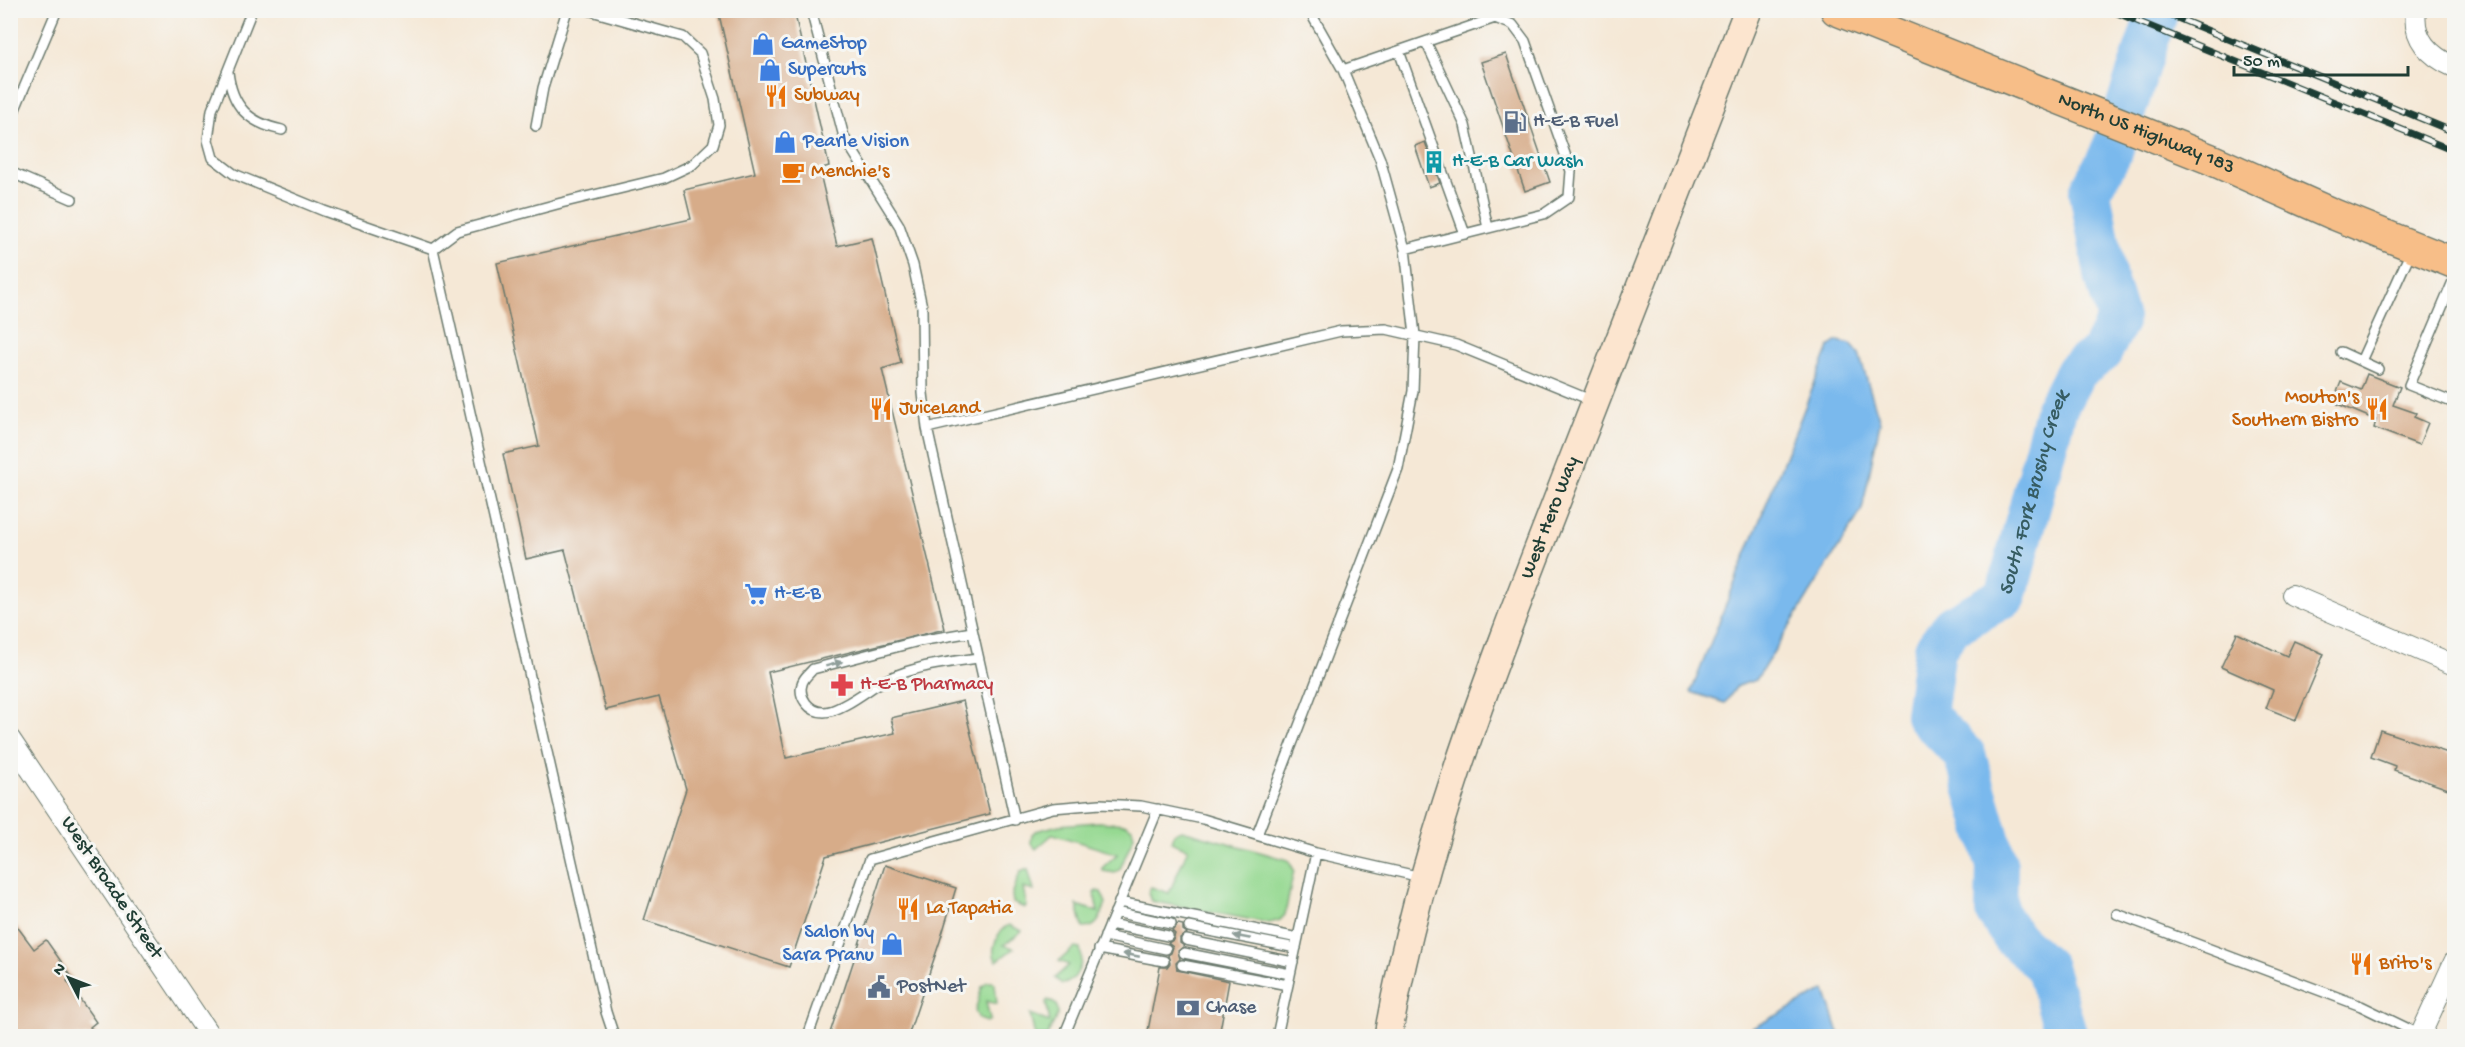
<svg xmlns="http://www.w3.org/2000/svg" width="2465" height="1047" font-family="'Gochi Hand',sans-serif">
	<rect width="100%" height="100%" fill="#f6f6f2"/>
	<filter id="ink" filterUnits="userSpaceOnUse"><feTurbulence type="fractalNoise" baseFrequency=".0167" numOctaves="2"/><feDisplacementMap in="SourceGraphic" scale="12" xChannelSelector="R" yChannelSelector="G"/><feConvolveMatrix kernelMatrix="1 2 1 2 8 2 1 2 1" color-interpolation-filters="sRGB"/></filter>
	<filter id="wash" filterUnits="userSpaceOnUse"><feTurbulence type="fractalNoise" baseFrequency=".008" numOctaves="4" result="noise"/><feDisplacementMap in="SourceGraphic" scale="24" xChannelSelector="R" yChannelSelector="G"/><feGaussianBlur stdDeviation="1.35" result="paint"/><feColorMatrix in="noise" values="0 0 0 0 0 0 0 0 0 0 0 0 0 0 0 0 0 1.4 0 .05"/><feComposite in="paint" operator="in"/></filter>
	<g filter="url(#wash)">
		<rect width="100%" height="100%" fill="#f5e8d6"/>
		<path fill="#96d992" stroke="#5a8b63" stroke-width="1.5" d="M 1098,822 L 1126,824 L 1132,828 L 1134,836 L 1120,869 L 1115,873 L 1103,871 L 1102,868 L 1117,854 L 1053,834 L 1036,849 L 1031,843 L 1032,834 L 1036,831 L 1059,825 Z
			M 1182,830 L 1288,860 L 1294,870 L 1285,915 L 1280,920 L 1269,923 L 1151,901 L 1148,893 L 1151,887 L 1169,893 L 1188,849 L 1171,842 L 1174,833 Z
			M 1028,869 L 1034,891 L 1023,888 L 1027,906 L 1025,908 L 1013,903 L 1012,895 L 1020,872 Z
			M 1096,891 L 1101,892 L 1106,903 C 1101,915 1099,929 1083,928 L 1077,905 L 1098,912 L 1094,893 Z
			M 1009,925 L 1022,931 L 1004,945 L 1014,948 L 997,961 C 989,952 997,930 1009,925 Z
			M 1074,948 L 1080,949 C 1085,962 1076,983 1062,984 L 1055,978 L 1069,965 L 1059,961 Z
			M 987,982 L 993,982 L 995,984 L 997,1004 L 986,1001 L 990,1020 L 987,1022 L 979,1019 L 975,1011 L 982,987 Z
			M 1048,1000 L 1057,1005 L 1058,1014 L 1047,1036 L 1035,1036 L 1030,1015 L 1050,1022 L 1046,1002 Z"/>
		<path fill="#7ab9ed" stroke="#4c7b90" stroke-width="1.5" d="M 1838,341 L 1851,344 L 1859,354 L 1880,422 L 1862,510 L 1756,680 L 1737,686 L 1725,703 L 1691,692 L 1829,347 Z
			M 1825,990 L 1840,1036 L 1737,1036 Z"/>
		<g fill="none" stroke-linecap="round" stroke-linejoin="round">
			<path stroke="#7ab9ed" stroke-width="42" id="s1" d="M 2067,1036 L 2046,967 L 2013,937 L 1996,911 L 1997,866 L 1965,755 L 1926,715 L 1935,649 L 1952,626 L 2006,596 L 2056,409 L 2076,371 L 2101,353 L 2118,319 L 2106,279 L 2090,192 L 2112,151 L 2158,10"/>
		</g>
		<g id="blocks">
			<path fill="#d7ac89" d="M 718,10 L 794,10 L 829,166 L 819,169 L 837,246 L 872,238 L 901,363 L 882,369 L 945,629 L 768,672 L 786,758 L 895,733 L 891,718 L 963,701 L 990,814 L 826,856 L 789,967 L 644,920 L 686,789 L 659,697 L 606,710 L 565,550 L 526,559 L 503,454 L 539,446 L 497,263 L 691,219 L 684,190 L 755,173 Z
				M 1506,54 L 1550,182 L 1525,191 L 1481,62 Z
				M 1425,142 L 1440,183 L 1429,187 L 1415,146 Z
				M 2367,374 L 2400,387 L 2393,405 L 2416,413 L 2414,417 L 2428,423 L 2419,445 L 2374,428 L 2376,420 L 2333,402 L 2341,382 L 2361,390 Z
				M 2237,633 L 2287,656 L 2294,641 L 2324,654 L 2296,720 L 2266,708 L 2273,690 L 2221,667 Z
				M 2380,730 L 2454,755 L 2454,780 L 2451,790 L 2394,770 L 2395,766 L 2371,757 Z
				M 885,865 L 956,888 L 940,941 L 908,1036 L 829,1036 Z
				M 10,917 L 34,949 L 46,940 L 72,977 L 67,981 L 96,1022 L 90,1027 L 98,1036 L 10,1036 Z
				M 1178,924 L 1183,925 L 1183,930 L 1187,933 L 1180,938 L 1180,943 L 1184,946 L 1178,951 L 1180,959 L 1176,963 L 1177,970 L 1229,981 L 1219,1036 L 1147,1036 L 1160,967 L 1167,967 L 1170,963 L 1168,955 L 1171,953 L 1173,947 L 1168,943 L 1173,940 L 1175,934 L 1172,931 Z"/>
		</g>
	</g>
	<g filter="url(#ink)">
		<use href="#blocks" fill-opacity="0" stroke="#6a796d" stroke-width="1.5"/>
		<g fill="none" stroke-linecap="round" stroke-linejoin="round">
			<g stroke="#6a796d" stroke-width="12">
				<path id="service" d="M 252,10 L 212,110 L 208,140 L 213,158 L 234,174 L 324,211 L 433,249 L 606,1012 L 614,1036
					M 811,10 L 844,137 L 899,225 L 913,265 L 922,307 L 923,393 L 927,428 L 1015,820
					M 1426,42 L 1465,125 L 1488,228
					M 1399,51 L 1465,234
					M 1343,70 L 1495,18 L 1513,25 L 1525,41 L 1571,171 L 1569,197 L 1544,214 L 1405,249
					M 228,72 C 232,107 249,123 282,130
					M 10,121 L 57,10
					M 536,126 L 543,88 L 567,10
					M 10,172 L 72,199
					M 433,249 L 457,231 L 561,203 L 664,178 L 692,165 L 713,145 L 719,125 L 715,99 L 700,53 L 683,37 L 588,10
					M 2454,279 L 2409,385 L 2454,403
					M 2341,352 L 2378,369
					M 2361,361 L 2412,249
					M 927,428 L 1341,331 L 1386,329 L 1456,345 L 1593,401
					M 972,632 L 919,641 L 813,669 C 809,674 803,678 802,684 C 798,697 809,712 824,712 C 838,712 861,695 873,687 C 905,667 941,663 978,658
					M 1257,835 L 1398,469 L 1413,391 L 1415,335 L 1405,249 L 1380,159 L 1343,70 L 1309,10
					M 1119,902 L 1298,938
					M 1115,912 L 1171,924
					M 2117,914 L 2361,1006 L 2421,1035
					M 1110,924 L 1168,936
					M 1189,927 L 1296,948
					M 1105,936 L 1166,949
					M 1186,940 L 1293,962
					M 1099,949 L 1164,961
					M 1184,953 L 1290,974
					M 1182,965 L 1288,985
					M 808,1036 L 870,859 L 1053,808 L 1100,804 L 1141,806 L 1203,819 L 1316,853 L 1421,877
					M 1064,1036 L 1158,809
					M 1277,1036 L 1316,853"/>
			</g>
			<g stroke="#6a796d" stroke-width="22">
				<path id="minor" d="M 2416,10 C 2412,39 2430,56 2454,67
					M 2292,595 L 2454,665
					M 10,739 L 210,1036
					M 2420,1036 L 2454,962"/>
			</g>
			<g stroke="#6a796d" stroke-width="30">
				<g id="secondary">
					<path id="s2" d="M 1388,1036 C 1421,845 1493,665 1563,485 C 1625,327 1686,168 1748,10"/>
				</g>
			</g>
			<g stroke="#6a796d" stroke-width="33">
				<g id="primary">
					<path id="s3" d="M 1836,10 L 2210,159 L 2333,214 L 2454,263"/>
				</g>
			</g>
			<use href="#service" stroke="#fff" stroke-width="9"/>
			<use href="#minor" stroke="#fff" stroke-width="20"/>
			<use href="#secondary" stroke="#fce5cf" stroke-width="27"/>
			<use href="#primary" stroke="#f7be88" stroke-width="30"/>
			<g stroke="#1f3d34" stroke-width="7">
				<path id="rail" d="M 2110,10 L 2454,151
					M 2158,10 L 2454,132"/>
			</g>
			<use href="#rail" stroke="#f6f6f2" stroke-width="4.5" stroke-dasharray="14" stroke-linecap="butt"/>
		</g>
		<defs><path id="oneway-solid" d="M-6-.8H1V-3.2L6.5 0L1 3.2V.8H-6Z" transform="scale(1.5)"/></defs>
		<g fill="#8f9e9a">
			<use href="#oneway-solid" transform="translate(834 664) rotate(-15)"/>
			<use href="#oneway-solid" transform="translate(1242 937) rotate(-169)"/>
			<use href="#oneway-solid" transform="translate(1131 955) rotate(-169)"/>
		</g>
	</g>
	<defs>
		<g id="shop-bare" transform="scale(1.8)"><path d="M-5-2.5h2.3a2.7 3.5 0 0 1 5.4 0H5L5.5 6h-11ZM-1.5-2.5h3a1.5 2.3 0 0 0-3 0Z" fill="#3f7fe0" stroke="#f6f6f2" stroke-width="2.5" paint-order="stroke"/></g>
		<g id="restaurant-bare" transform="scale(1.8)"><path d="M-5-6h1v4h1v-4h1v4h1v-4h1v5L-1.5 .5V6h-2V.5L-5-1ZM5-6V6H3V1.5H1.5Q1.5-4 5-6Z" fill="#e8710a" stroke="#f6f6f2" stroke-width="2.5" paint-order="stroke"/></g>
		<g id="fuel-bare" transform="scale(1.8)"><path d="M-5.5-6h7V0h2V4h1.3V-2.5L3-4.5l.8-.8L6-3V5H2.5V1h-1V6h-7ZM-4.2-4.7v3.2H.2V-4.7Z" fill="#5c6f8a" stroke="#f6f6f2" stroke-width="2.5" paint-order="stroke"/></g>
		<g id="building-bare" transform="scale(1.8)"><path d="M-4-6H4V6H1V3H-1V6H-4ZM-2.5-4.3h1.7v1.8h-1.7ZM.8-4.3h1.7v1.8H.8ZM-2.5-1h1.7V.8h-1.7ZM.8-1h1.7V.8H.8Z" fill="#0f9aa8" stroke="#f6f6f2" stroke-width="2.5" paint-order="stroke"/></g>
		<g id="cafe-bare" transform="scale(1.8)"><path d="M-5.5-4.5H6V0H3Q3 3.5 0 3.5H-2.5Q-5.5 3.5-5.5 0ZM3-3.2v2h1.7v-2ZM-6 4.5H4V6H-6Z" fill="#e8710a" stroke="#f6f6f2" stroke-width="2.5" paint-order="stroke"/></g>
		<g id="supermarket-bare" transform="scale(1.8)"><path d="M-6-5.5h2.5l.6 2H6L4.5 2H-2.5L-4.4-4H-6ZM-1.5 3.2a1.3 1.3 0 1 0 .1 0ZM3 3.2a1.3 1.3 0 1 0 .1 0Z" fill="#3f7fe0" stroke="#f6f6f2" stroke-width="2.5" paint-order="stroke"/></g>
		<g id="pharmacy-bare" transform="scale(1.8)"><path d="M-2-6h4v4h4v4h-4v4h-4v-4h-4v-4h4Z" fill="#e0444e" stroke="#f6f6f2" stroke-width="2.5" paint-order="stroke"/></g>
		<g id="civic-bare" transform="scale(1.8)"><path d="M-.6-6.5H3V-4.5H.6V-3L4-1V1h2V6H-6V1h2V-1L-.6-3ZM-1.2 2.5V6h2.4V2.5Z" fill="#5c6f8a" stroke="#f6f6f2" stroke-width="2.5" paint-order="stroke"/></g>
		<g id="bank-bare" transform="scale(1.8)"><path d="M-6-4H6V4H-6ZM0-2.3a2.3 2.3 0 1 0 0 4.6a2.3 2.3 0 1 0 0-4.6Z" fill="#5c6f8a" stroke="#f6f6f2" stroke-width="2.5" paint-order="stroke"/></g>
	</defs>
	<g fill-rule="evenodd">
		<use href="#shop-bare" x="763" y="44"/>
		<use href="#shop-bare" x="770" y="70"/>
		<use href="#restaurant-bare" x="776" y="96"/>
		<use href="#fuel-bare" x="1515" y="122"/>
		<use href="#shop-bare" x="785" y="142"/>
		<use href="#building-bare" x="1434" y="162"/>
		<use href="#cafe-bare" x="793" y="172"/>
		<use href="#restaurant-bare" x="881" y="409"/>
		<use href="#restaurant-bare" x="2377" y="409"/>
		<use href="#supermarket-bare" x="756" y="594"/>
		<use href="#pharmacy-bare" x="842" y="685"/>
		<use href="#restaurant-bare" x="908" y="909"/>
		<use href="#shop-bare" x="892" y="944"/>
		<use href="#restaurant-bare" x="2361" y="964"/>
		<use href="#civic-bare" x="879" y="987"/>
		<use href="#bank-bare" x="1188" y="1008"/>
	</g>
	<g text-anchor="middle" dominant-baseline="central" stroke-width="6" stroke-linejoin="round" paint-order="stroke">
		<g font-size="20" fill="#366cbe" stroke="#f6f6f2" text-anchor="start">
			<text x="781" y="44">GameStop</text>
			<text x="788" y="70">Supercuts</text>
			<text x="803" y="142">Pearle Vision</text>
			<text x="774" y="594">H-E-B</text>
			<text x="874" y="933" text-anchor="end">Salon by<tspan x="874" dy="23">Sara Pranu</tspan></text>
		</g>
		<g font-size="20" fill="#c56008" stroke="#f6f6f2" text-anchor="start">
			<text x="794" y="96">Subway</text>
			<text x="811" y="172">Menchie's</text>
			<text x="2359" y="398" text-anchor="end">Mouton's<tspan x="2359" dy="23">Southern Bistro</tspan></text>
			<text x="899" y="409">JuiceLand</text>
			<text x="926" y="909">La Tapatia</text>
			<text x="2379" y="964">Brito's</text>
		</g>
		<g font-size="20" fill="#4e5e75" stroke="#f6f6f2" text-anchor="start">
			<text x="1533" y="122">H-E-B Fuel</text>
			<text x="897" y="987">PostNet</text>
			<text x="1206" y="1008">Chase</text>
		</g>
		<g font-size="20" fill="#1f3d34" stroke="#f6f6f2">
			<text stroke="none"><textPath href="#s3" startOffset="334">North US Highway 183</textPath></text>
			<text stroke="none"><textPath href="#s2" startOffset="544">West Hero Way</textPath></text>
			<text transform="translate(111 888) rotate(56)">West Broade Street</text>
		</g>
		<g font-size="20" fill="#0d838f" stroke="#f6f6f2" text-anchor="start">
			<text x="1452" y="162">H-E-B Car Wash</text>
		</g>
		<g font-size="20" fill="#be3a42" stroke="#f6f6f2" text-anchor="start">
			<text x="860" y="685">H-E-B Pharmacy</text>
		</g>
		<g font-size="21" font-style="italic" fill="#365c62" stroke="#f6f6f2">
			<text stroke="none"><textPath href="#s1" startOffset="628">South Fork Brushy Creek</textPath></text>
		</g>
	</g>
	<rect width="2465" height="1047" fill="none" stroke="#f6f6f2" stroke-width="36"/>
	<g transform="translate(69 978) rotate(312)" stroke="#f6f6f2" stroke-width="4.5" paint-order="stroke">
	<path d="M0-4.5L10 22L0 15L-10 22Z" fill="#1f3d34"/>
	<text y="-9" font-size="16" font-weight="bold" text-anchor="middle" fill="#1f3d34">N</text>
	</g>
	<path d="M2234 66v9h174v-9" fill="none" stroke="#1f3d34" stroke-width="3"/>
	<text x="2243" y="66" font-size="18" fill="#1f3d34" stroke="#f6f6f2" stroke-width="4.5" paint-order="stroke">50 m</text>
</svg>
